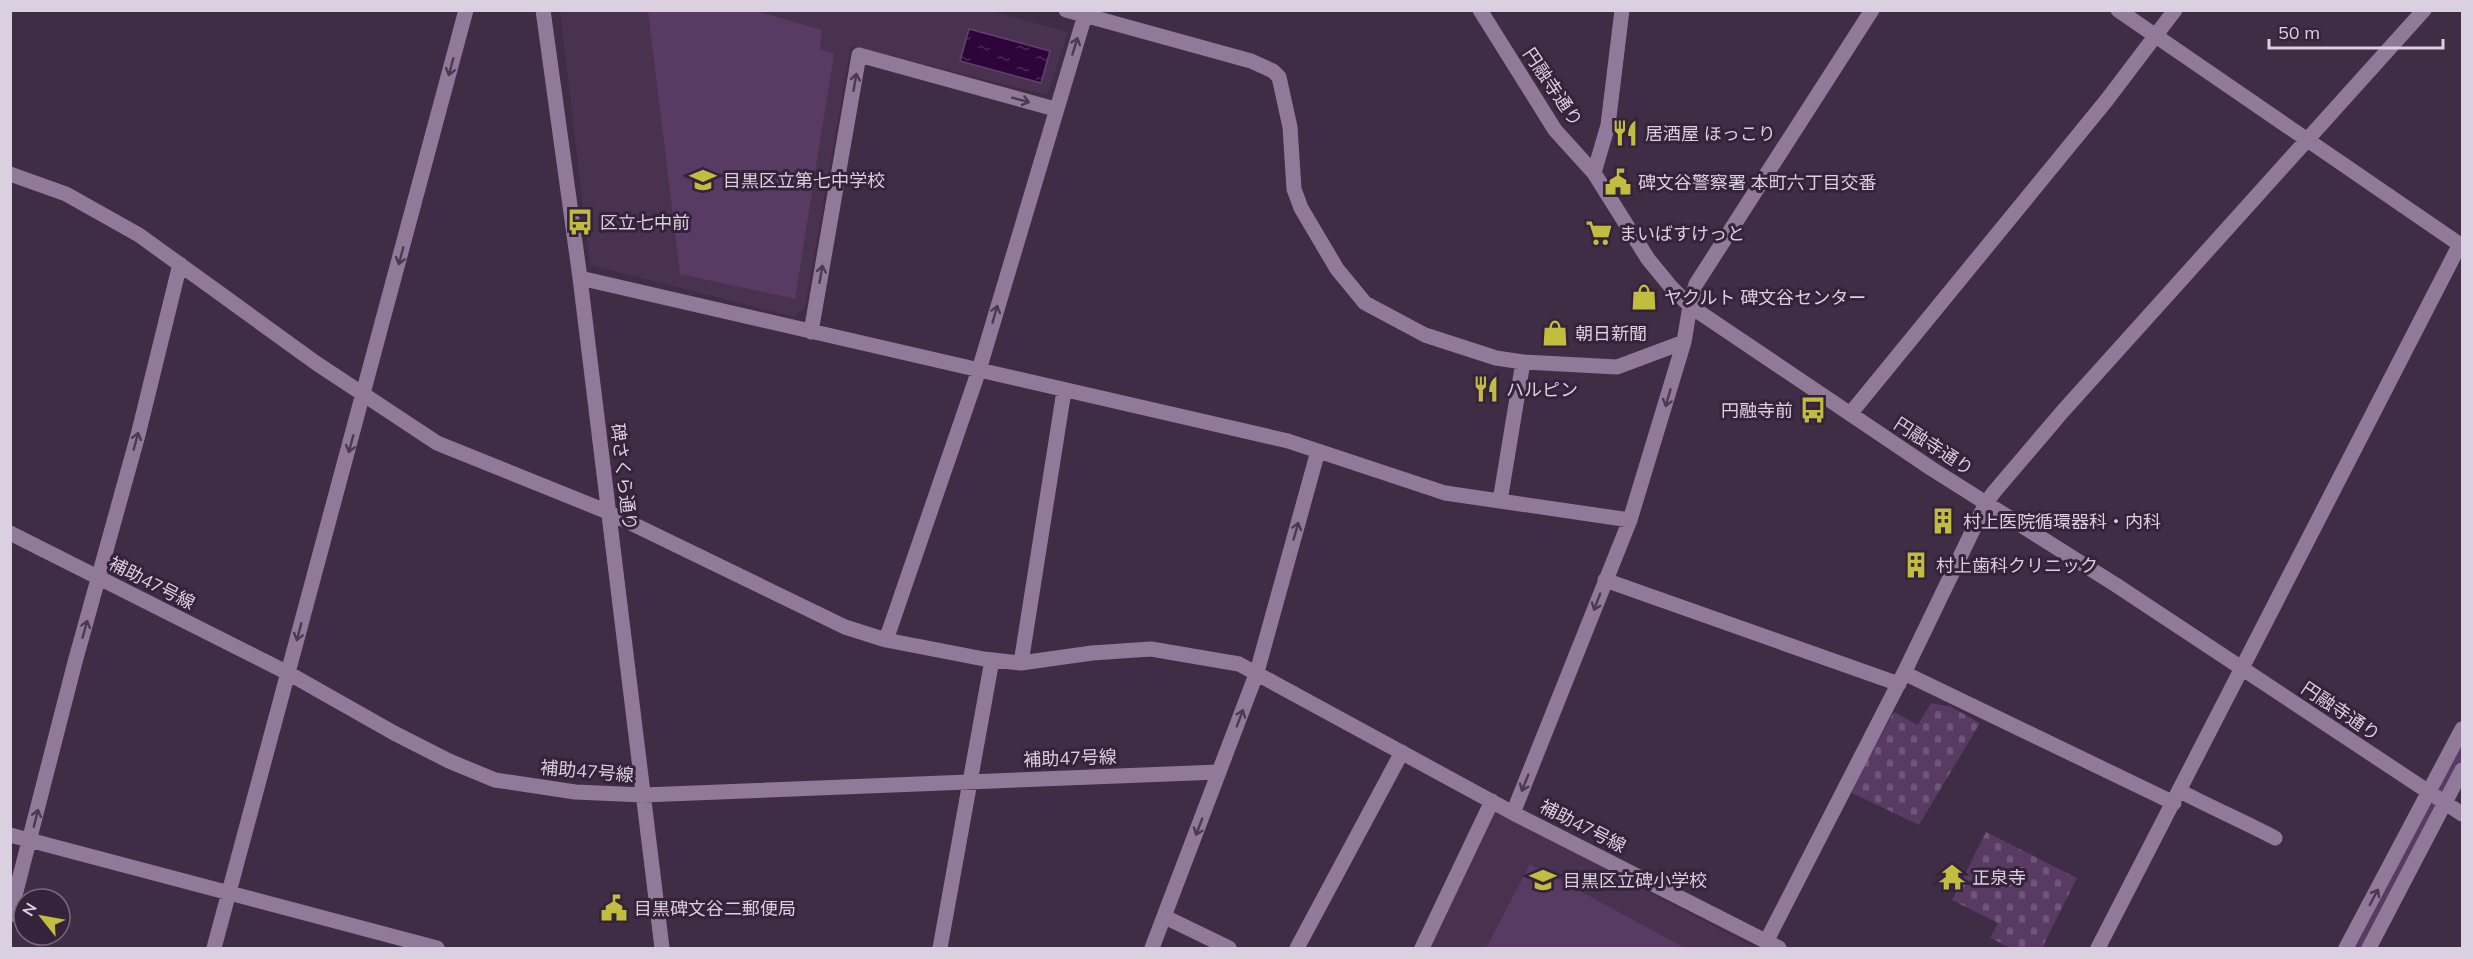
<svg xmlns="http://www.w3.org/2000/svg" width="2473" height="959" font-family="Mulish,'Noto Sans JP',sans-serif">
	<defs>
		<pattern id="cemetery-stones" width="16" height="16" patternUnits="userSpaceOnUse" patternTransform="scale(1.5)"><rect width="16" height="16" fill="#583a63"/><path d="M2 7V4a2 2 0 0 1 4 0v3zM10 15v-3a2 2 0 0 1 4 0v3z" fill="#6f5579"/></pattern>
		<pattern id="water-ripples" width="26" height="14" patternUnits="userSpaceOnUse" patternTransform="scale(1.5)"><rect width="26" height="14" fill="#2e053b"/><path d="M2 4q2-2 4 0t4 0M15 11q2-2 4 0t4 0" fill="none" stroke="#4c2857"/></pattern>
	</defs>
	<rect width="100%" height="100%" fill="#3e2d45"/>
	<path fill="#483250" d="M 988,10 L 1068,32 L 1047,95 L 851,46 L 805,307 L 794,317 L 590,265 L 560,11 Z
		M 1494,811 L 1756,948 L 1430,948 Z"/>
	<path fill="url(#cemetery-stones)" d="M 1931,703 L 1951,707 L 1980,723 L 1919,825 L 1850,792 L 1894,712 L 1918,725 Z
		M 1986,832 L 2077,878 L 2042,948 L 2011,948 L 1990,938 L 1998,923 L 1952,900 Z"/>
	<path fill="#583a63" d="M 648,11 L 756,11 L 822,30 L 820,49 L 834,54 L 795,299 L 680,274 Z
		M 2462,738 L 2462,761 L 2444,795 L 2436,789 Z
		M 2429,800 L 2439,806 L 2363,948 L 2351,948 Z
		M 1530,864 L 1672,941 L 1685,948 L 1486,948 Z"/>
	<path fill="url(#water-ripples)" stroke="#62426c" stroke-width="1.5" d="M 969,29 L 1050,51 L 1041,83 L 960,61 Z"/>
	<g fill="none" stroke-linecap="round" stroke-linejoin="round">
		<path stroke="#91799a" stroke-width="15" d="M 543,10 L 580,278 L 662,948
			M 1066,10 L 1251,61 L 1273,71 L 1279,77 L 1290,127 L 1294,189 L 1301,208 L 1337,269 L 1365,303 L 1425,335 L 1496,358 L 1523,362 L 1617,367 L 1684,342
			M 1480,10 L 1555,130 L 1594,173 L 1648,259 L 1671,287 L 1690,306 L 1932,469 L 2116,585 L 2462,814
			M 2118,10 L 2462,246
			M 1594,173 L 1608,125 L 1622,10
			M 10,174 L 66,194 L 139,235 L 316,363 L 437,443 L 608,512 L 845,627 L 886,640 L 984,659 L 1021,663 L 1092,653 L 1151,649 L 1239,664 L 1513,813 L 1779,948
			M 580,278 L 1288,441 L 1445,493 L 1630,520
			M 811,332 L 859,55 L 1055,109
			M 1850,414 L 2106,101 L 2175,10
			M 1500,501 L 1523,362
			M 10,533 L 288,673 L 394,733 L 449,761 L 495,780 L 575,792 L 643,795 L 1219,772
			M 1605,580 L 1899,684
			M 886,640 L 979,370 L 1085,15
			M 1021,663 L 1064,391
			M 1904,673 L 2174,803
			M 2180,791 C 2212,808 2243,821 2275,838
			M 1513,813 L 1630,520 L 1684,342 L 1690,306 L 1696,284 L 1872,10
			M 10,835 L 437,948
			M 10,915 L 75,662 L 138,435 L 180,264
			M 1165,917 L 1229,948
			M 1766,942 L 1904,673 L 1986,503 L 1994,492 L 2063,411 L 2424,10
			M 214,948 L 466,10
			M 940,948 L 992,660
			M 1152,948 L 1257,672 L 1318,451
			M 1297,948 L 1402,752
			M 1422,948 L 1492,801
			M 2098,948 L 2460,244
			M 2346,948 L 2462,729
			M 2369,948 L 2462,770"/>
	</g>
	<defs><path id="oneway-shaft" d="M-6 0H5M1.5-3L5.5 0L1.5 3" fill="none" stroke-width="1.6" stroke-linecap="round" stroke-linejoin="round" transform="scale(1.5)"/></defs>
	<g stroke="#4b3852">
		<use href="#oneway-shaft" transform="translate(1075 46) rotate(-73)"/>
		<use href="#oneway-shaft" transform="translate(451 67) rotate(105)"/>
		<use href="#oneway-shaft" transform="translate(855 82) rotate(-80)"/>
		<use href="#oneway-shaft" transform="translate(1021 100) rotate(15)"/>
		<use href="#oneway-shaft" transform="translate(401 256) rotate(105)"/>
		<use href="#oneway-shaft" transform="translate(821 274) rotate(-80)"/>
		<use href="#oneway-shaft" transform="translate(995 314) rotate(-74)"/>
		<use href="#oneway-shaft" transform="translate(1668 398) rotate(106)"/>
		<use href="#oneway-shaft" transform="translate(136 441) rotate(-75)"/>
		<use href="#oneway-shaft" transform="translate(351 444) rotate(105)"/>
		<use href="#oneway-shaft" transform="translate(1296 531) rotate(-74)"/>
		<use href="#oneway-shaft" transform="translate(1597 602) rotate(111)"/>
		<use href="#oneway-shaft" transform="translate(85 629) rotate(-74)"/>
		<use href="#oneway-shaft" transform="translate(299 632) rotate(105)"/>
		<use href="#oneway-shaft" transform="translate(1240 718) rotate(-69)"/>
		<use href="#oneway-shaft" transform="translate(1525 783) rotate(112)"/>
		<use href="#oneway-shaft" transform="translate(36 818) rotate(-76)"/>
		<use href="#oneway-shaft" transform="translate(1199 827) rotate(111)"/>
		<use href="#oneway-shaft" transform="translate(2374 897) rotate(-62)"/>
	</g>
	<defs>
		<g id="restaurant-bare" transform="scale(2.07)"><path d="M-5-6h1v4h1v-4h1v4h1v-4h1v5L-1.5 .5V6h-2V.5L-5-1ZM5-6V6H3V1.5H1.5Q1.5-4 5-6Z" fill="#c3bd3f" stroke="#34233a" stroke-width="2.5" paint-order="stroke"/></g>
		<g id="school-bare" transform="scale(2.07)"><path d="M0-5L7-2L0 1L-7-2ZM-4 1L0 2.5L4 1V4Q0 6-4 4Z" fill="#c3bd3f" stroke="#34233a" stroke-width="2.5" paint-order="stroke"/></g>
		<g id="civic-bare" transform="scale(2.07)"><path d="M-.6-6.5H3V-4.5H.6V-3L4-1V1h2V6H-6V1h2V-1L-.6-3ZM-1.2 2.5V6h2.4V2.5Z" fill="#c3bd3f" stroke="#34233a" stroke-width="2.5" paint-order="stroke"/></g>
		<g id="bus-bare" transform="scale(2.07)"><path d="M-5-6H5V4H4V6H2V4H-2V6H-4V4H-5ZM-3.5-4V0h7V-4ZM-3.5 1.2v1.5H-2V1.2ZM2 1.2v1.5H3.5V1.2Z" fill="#c3bd3f" stroke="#34233a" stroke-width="2.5" paint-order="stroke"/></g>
		<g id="supermarket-bare" transform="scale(2.07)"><path d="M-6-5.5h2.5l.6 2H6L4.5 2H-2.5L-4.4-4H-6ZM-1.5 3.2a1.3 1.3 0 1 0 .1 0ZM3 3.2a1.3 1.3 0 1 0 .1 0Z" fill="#c3bd3f" stroke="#34233a" stroke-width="2.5" paint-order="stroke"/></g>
		<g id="shop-bare" transform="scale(2.07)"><path d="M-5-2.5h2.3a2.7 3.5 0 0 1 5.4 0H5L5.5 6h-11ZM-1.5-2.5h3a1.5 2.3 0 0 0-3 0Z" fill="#c3bd3f" stroke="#34233a" stroke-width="2.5" paint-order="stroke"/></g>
		<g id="building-bare" transform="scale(2.07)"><path d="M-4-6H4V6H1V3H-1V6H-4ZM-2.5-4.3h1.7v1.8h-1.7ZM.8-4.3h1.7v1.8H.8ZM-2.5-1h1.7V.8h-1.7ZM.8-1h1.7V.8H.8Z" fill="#c3bd3f" stroke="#34233a" stroke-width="2.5" paint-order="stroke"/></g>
		<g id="temple-bare" transform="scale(2.07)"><path d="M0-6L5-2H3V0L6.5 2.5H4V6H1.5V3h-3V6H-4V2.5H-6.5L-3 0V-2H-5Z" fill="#c3bd3f" stroke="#34233a" stroke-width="2.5" paint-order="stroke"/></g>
	</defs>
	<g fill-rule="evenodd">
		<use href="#restaurant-bare" x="1625" y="133"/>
		<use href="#school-bare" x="703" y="180"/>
		<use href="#civic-bare" x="1618" y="182"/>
		<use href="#bus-bare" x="580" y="222"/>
		<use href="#supermarket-bare" x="1599" y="233"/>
		<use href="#shop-bare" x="1644" y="297"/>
		<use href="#shop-bare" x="1555" y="333"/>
		<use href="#restaurant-bare" x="1486" y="389"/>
		<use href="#bus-bare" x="1813" y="410"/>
		<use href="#building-bare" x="1943" y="521"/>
		<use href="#building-bare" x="1916" y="565"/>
		<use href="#temple-bare" x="1952" y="877"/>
		<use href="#school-bare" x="1543" y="880"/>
		<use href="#civic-bare" x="614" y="908"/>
	</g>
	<g text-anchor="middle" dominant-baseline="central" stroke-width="6" stroke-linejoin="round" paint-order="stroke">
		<g font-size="18" fill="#dbd0df" stroke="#34233a">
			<text transform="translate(1553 87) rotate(56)">円融寺通り</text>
			<text transform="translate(1934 446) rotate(33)">円融寺通り</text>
			<text transform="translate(624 477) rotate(83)">碑さくら通り</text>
			<text transform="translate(152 583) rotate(27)">補助47号線</text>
			<text transform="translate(2341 711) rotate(34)">円融寺通り</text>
			<text transform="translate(1070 758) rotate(-2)">補助47号線</text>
			<text transform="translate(587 771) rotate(5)">補助47号線</text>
			<text transform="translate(1583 826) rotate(27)">補助47号線</text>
		</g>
		<g font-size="18" fill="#dbd0df" stroke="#34233a" text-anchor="start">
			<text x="1645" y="133">居酒屋 ほっこり</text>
			<text x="723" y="180">目黒区立第七中学校</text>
			<text x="1638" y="182">碑文谷警察署 本町六丁目交番</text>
			<text x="600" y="222">区立七中前</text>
			<text x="1619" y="233">まいばすけっと</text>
			<text x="1664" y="297">ヤクルト 碑文谷センター</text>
			<text x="1575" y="333">朝日新聞</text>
			<text x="1506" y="389">ハルピン</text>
			<text x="1793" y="410" text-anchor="end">円融寺前</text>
			<text x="1963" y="521">村上医院循環器科・内科</text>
			<text x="1936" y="565">村上歯科クリニック</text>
			<text x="1972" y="877">正泉寺</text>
			<text x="1563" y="880">目黒区立碑小学校</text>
			<text x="634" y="908">目黒碑文谷二郵便局</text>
		</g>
	</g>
	<rect width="2473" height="959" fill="none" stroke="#dbd0df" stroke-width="24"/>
	<g transform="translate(42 917) rotate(301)"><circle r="28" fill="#34233a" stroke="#77687c" stroke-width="1.5"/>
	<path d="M0-4.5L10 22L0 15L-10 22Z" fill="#c3bd3f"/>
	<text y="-9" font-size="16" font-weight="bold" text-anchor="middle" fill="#dbd0df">N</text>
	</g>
	<path d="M2269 39v9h174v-9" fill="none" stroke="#dbd0df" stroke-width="3"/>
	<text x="2278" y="39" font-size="18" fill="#dbd0df" stroke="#34233a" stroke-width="4.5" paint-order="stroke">50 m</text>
</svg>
